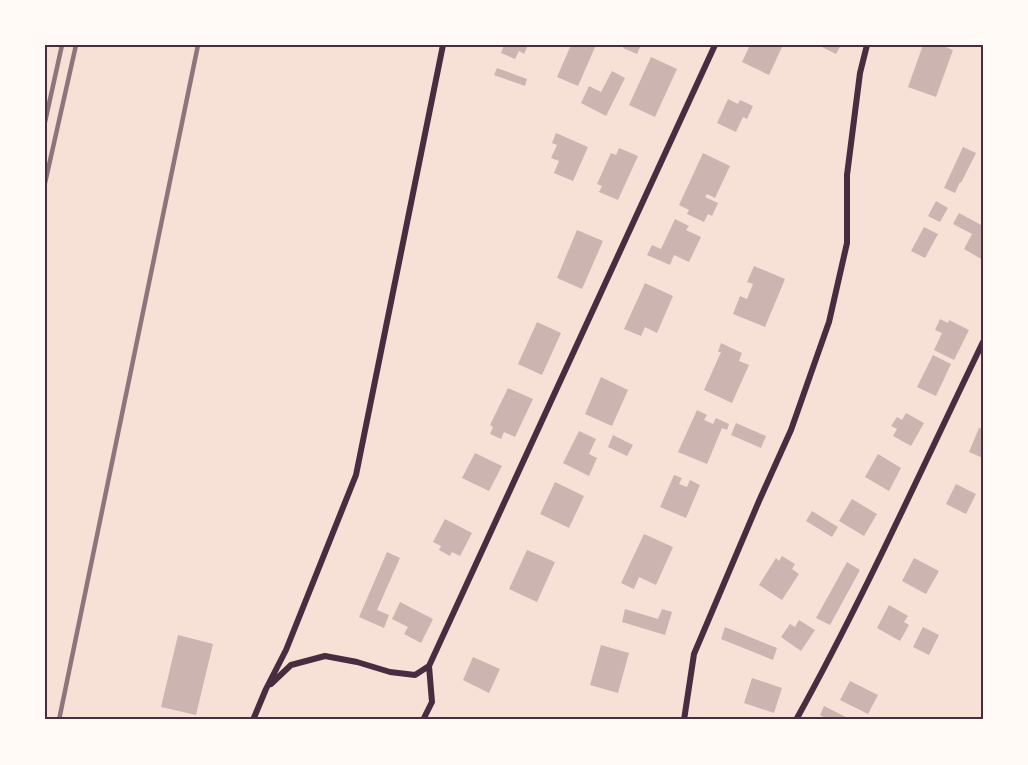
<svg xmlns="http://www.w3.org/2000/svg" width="1028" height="765" font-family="'DejaVu Sans',sans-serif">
	<rect width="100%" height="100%" fill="#f7e1d7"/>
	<path fill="#ccb4b1" d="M 504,45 L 528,45 L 524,54 L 519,51 L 515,59 L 501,53 Z
		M 571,45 L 596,45 L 578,86 L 557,77 Z
		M 624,45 L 641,45 L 637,54 L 623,48 Z
		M 750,45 L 783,45 L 769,75 L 742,62 Z
		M 818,45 L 841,45 L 836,54 Z
		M 923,45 L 941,45 L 953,50 L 936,97 L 908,87 Z
		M 651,57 L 677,69 L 655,117 L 629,105 Z
		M 497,68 L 527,79 L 525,86 L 494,75 Z
		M 612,71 L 625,78 L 606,116 L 581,103 L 589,86 L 601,92 Z
		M 728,99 L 738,104 L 740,100 L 753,106 L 747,119 L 743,117 L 736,132 L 717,123 Z
		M 556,133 L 588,147 L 573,181 L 554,173 L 559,161 L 551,158 L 557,145 L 552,143 Z
		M 963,147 L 976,153 L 961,183 L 960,182 L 955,193 L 944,188 Z
		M 619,148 L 638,156 L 618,200 L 599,192 L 602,186 L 597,184 L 611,153 L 616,155 Z
		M 703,153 L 730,166 L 715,198 L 707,194 L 705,197 L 718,203 L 712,216 L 708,214 L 704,222 L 687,214 L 689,210 L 679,205 Z
		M 936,201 L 948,208 L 940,222 L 928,216 Z
		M 959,213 L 983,226 L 983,260 L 964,249 L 972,234 L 953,224 Z
		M 675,219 L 689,226 L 686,230 L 701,237 L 689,262 L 674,255 L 670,265 L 647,255 L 652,245 L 661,249 Z
		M 924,227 L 938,234 L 925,258 L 911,251 Z
		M 577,230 L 603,241 L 582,289 L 557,278 Z
		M 754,266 L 785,279 L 765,327 L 733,314 L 740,296 L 747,299 L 753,284 L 747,282 Z
		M 645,283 L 673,296 L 657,333 L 645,327 L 641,336 L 624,329 Z
		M 940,319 L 948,323 L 949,320 L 969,330 L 954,360 L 934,350 L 942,333 L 935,330 Z
		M 537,322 L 561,333 L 542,375 L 518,364 Z
		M 721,343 L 742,353 L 739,361 L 749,365 L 732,403 L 704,390 L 721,352 L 718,352 Z
		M 933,355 L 951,364 L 936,396 L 917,387 Z
		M 601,377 L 628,390 L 612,426 L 585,414 Z
		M 508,388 L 533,399 L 515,437 L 504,432 L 501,439 L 490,434 L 493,427 L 490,425 Z
		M 697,410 L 707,415 L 704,420 L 713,424 L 716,418 L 729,424 L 727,430 L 722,428 L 707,464 L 678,452 Z
		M 906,413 L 924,423 L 911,446 L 893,436 L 897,429 L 891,426 L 897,417 L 902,420 Z
		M 736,423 L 766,436 L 761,448 L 731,435 Z
		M 979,428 L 983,429 L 983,458 L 969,452 Z
		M 579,431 L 596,439 L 589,454 L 597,458 L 589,476 L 563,463 Z
		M 613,435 L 633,445 L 627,456 L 608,447 Z
		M 475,453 L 502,466 L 489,491 L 462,478 Z
		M 878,454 L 901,468 L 889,491 L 865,477 Z
		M 674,475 L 682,478 L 679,484 L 687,487 L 690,480 L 700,485 L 686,518 L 660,507 Z
		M 555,482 L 584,496 L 569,528 L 540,514 Z
		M 956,484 L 976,494 L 966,514 L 946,504 Z
		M 852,499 L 877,514 L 864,536 L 839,521 Z
		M 812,511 L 838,527 L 832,537 L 806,521 Z
		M 445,519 L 472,533 L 460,556 L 452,552 L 450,556 L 439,550 L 441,546 L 433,542 Z
		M 644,534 L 673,547 L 656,585 L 639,577 L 634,589 L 621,583 Z
		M 527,550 L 555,562 L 537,602 L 509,589 Z
		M 387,552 L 400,558 L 377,610 L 389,615 L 384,628 L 359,617 Z
		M 782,556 L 795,564 L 792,569 L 799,574 L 782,600 L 759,585 L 776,558 L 779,561 Z
		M 914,558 L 939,571 L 926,594 L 902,581 Z
		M 847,562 L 860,570 L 830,625 L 816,618 Z
		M 400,602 L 433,619 L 421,643 L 404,634 L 408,627 L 392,619 Z
		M 889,605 L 908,616 L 904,622 L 909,625 L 900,641 L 877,628 Z
		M 625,609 L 658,619 L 662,609 L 672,612 L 665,635 L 622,622 Z
		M 799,620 L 815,630 L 801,651 L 781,637 L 790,624 L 795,627 Z
		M 725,627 L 777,648 L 773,660 L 721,639 Z
		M 923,627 L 939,635 L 929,655 L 913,647 Z
		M 178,635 L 213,644 L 196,715 L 161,707 Z
		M 601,645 L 629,653 L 618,693 L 590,685 Z
		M 473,657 L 500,669 L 489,693 L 463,680 Z
		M 752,678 L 782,688 L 774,713 L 744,703 Z
		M 850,681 L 878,695 L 868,714 L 840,700 Z
		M 824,706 L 852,720 L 829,720 L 820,715 Z"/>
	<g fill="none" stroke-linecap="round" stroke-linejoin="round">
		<path stroke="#4a2c40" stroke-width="6" d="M 271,684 L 291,665 L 325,656 L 357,662 L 390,672 L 415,675 L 429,666
			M 253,720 L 266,689 L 286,650 L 356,475 L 443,45
			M 423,720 L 432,702 L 429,666 L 715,45
			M 684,720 L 694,654 L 759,501 L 791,430 L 829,322 L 847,243 L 847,175 L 860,73 L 867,45
			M 796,720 C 864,597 922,468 983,342"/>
		<path stroke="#8f747c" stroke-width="4.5" d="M 45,122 L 62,45
			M 45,183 L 76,45
			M 59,720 L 198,45"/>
	</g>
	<rect width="1028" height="765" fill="none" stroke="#fffaf5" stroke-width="93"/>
	<rect x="46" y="46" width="936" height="672" fill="none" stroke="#4a2c40" stroke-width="2"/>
</svg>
